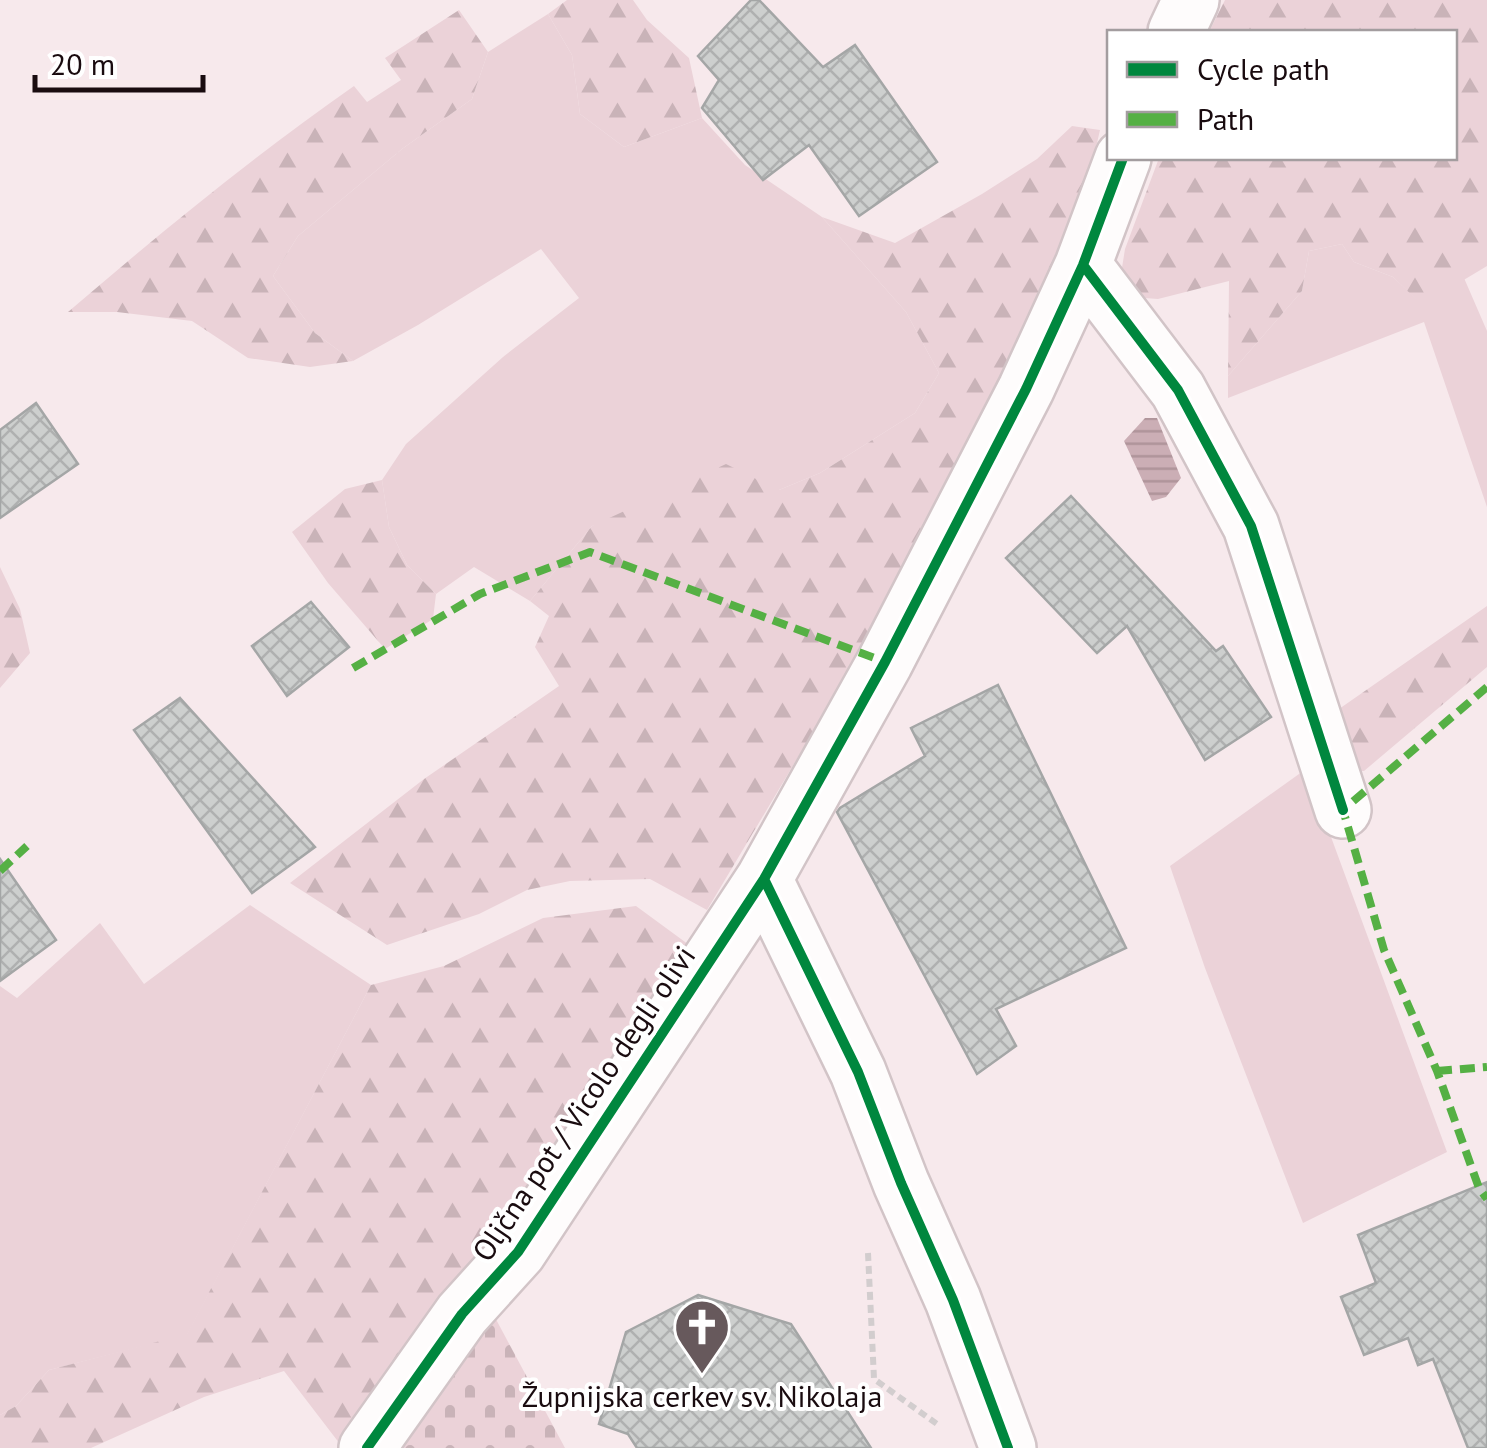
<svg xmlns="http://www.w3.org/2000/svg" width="1487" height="1448" font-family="'PT Sans',sans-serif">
	<defs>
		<pattern id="forest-firs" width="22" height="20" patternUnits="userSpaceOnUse" patternTransform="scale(2.5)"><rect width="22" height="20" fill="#ebd2d8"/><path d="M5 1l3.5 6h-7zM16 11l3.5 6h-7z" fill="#c9b3b8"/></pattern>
		<pattern id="cemetery-stones" width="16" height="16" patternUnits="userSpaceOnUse" patternTransform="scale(2.5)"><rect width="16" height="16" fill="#ebd2d8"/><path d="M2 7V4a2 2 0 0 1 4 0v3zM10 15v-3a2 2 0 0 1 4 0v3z" fill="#c9b3b8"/></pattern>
		<pattern id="water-rules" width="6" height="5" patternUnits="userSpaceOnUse" patternTransform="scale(2.5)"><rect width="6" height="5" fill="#cbaeb5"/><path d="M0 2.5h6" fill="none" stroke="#ae949a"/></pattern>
		<pattern id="building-cross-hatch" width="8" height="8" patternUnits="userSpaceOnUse" patternTransform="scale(2.5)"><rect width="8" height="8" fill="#cdcfce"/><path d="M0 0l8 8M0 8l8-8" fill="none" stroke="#afb0b0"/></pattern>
	</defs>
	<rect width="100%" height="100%" fill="#f7e9ec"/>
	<path fill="#ebd2d8" d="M 548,14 L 572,55 L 580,114 L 624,147 L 702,118 L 745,165 L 822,217 L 906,312 L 939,373 L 915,413 L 820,473 L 779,490 L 592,526 L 530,601 L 474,567 L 436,594 L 407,565 L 389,527 L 382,480 L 406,444 L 503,357 L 579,298 L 541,249 L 418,325 L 353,361 L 315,333 L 273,276 L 298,236 L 402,149 L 472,99 L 488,52 Z
		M 1342,244 L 1354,262 L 1393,277 L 1422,304 L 1464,278 L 1487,331 L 1487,507 L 1424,322 L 1228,398 L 1228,376 L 1302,291 L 1309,251 Z
		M 1306,769 L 1447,1152 L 1303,1223 L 1205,968 L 1170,866 Z
		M 250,905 L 371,985 L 187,1335 L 49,1370 L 16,1406 L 0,1415 L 0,986 L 17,998 L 100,923 L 144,984 Z"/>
	<path fill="url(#forest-firs)" d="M 567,0 L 633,0 L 647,20 L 689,58 L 702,118 L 624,147 L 580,114 L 572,55 L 548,14 Z
		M 1225,0 L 1487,0 L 1487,266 L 1422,305 L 1393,277 L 1354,262 L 1342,244 L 1309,251 L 1302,291 L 1228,376 L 1229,281 L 1158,299 L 1131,297 L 1121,274 L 1125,249 L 1159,158 L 1454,158 L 1454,32 L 1209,32 Z
		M 459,10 L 488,52 L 472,99 L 402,149 L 298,236 L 273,276 L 315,333 L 353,361 L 310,367 L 248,358 L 192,321 L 117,312 L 68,312 C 160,233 254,156 354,86 L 367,102 L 401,80 L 385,58 Z
		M 1072,126 L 1100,130 L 1088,182 L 1044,303 L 869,638 L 707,910 L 650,879 L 570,881 L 527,890 L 479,914 L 387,945 L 290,883 L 424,779 L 559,686 L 535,647 L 549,616 L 530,601 L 592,526 L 726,464 L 779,490 L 820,473 L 915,413 L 939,373 L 906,312 L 822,217 L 895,243 L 982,194 L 1037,159 Z
		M 382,480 L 389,527 L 407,565 L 436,594 L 433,619 L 385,649 L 328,583 L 292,532 L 345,489 Z
		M 0,567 L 20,609 L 30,653 L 0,688 Z
		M 1487,606 L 1487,667 L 1364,771 L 1355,771 L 1339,709 Z
		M 636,906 L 696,950 L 511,1250 L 343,1448 L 284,1371 L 204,1397 L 91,1448 L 0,1448 L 0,1415 L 16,1406 L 49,1370 L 187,1334 L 371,985 L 444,966 L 543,918 Z"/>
	<path fill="url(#cemetery-stones)" d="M 491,1310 L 565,1448 L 387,1448 Z"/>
	<path fill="url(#water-rules)" d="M 1145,418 L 1157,418 L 1181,478 L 1166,497 L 1152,501 L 1124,441 Z"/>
	<path fill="url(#building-cross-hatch)" stroke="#a4a6a6" stroke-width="2.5" d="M 751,0 L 759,0 L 823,67 L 855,45 L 937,162 L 859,216 L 809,145 L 763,180 L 702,108 L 719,80 L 698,56 Z
		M 36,403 L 78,464 L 0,518 L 0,430 Z
		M 1071,496 L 1216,651 L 1223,646 L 1271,717 L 1205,760 L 1127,626 L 1097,653 L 1006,558 Z
		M 311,602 L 349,647 L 287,696 L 252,646 Z
		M 998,685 L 1126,948 L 996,1009 L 1016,1046 L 977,1074 L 837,812 L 840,808 L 925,756 L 911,728 Z
		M 180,698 L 315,847 L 252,893 L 134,730 Z
		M 0,859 L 56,940 L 0,981 Z
		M 1487,1182 L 1487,1448 L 1468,1448 L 1433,1359 L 1418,1365 L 1408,1338 L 1364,1355 L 1341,1297 L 1376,1283 L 1358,1235 Z
		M 698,1295 L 791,1324 L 871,1448 L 637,1448 L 628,1434 L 599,1424 L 626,1332 Z"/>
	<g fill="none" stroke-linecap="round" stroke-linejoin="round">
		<g stroke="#d2c4c7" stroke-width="60">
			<path id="street" d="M 1176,32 L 1191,0
				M 1083,265 L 1178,390 L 1251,526 L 1343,810
				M 764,879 L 858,1072 L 901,1183 L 953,1300 L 1008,1448
				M 367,1448 L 462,1314 L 518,1252 L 764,879 L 885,662 L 1026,389 L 1083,265 L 1123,158"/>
		</g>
		<path stroke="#d2cdce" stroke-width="6" stroke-dasharray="8 5" stroke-linecap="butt" d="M 868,1253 L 874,1379 L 937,1424"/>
		<use href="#street" stroke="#fefcfc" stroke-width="55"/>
		<path stroke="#55b044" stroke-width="8" stroke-dasharray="15 8" stroke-linecap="butt" d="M 353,668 L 480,594 L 590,552 L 885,662
			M 1487,687 L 1343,810 L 1384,950 L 1437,1071 L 1479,1188 L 1487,1199
			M 0,871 L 27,846
			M 1437,1071 L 1487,1067"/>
		<g stroke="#fff" stroke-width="16">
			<path id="cycleway" d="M 1083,265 L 1178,390 L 1251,526 L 1343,810
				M 764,879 L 858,1072 L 901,1183 L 953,1300 L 1008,1448
				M 367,1448 L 462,1314 L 518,1252 L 764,879 L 885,662 L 1026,389 L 1083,265 L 1123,158"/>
		</g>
		<use href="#cycleway" stroke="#00873e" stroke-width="10"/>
	</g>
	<defs>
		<g id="church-pin" transform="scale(2.875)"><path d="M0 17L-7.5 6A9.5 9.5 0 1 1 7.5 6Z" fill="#67595c" stroke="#fff"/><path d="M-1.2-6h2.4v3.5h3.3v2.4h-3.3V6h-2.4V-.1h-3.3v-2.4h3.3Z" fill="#fff"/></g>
	</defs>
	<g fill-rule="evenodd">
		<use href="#church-pin" x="702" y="1327"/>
	</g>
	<g text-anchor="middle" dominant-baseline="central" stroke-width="8" stroke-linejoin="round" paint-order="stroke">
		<g font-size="30" fill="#190b0f" stroke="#fff">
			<text transform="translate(583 1103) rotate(-56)">Oljčna pot / Vicolo degli olivi</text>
		</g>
		<g font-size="30" fill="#190b0f" stroke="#fff">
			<text x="702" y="1395">Župnijska cerkev sv. Nikolaja</text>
		</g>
	</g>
	<rect x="1107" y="30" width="350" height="130" fill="#ffffff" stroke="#a39d9f" stroke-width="2.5"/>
	<rect x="1127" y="62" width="50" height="15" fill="#00873e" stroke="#a39d9f" stroke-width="2.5"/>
	<text x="1197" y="80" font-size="30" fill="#190b0f">Cycle path</text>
	<rect x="1127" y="112" width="50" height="15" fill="#55b044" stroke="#a39d9f" stroke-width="2.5"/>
	<text x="1197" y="130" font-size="30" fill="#190b0f">Path</text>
	<path d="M35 75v15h168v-15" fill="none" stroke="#190b0f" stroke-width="5"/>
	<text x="50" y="75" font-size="30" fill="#190b0f" stroke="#ffffff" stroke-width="8" paint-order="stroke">20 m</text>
</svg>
